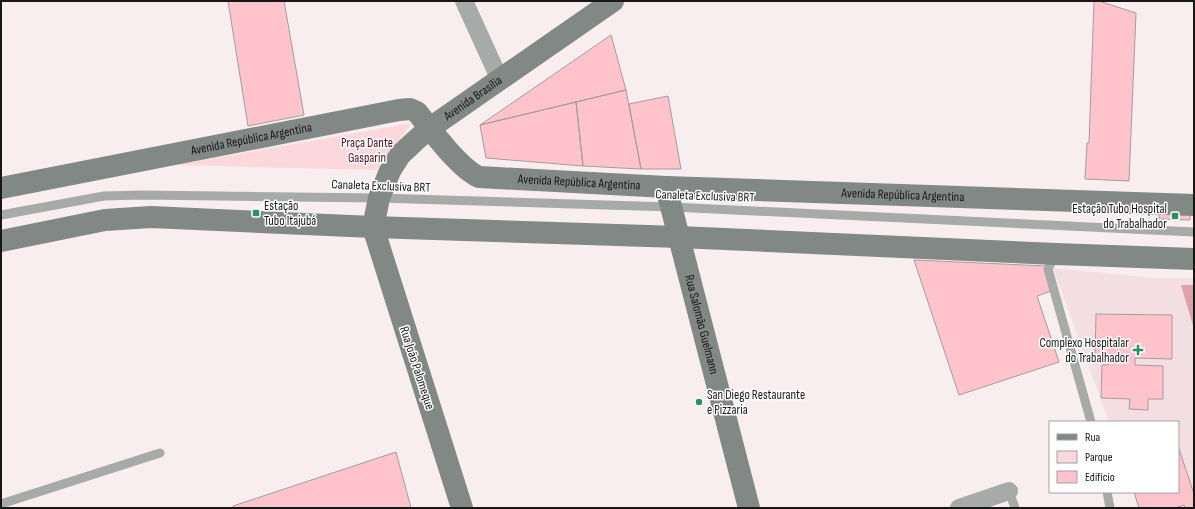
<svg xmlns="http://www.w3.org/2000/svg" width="1195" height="509" font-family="'Sofia Sans Condensed',sans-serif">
	<rect width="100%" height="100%" fill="#f9eeef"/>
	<path fill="#f3dfe2" d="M 1053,268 L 1156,278 L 1194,278 L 1194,508 L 1139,508 L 1134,492 L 1178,492 L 1178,422 L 1109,422 Z"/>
	<path fill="#fad8dc" d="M 412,123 L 377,170 L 175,165 Z"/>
	<path fill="#dba2aa" d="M 1181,285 L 1194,285 L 1194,329 Z"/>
	<path fill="#ffc3cc" stroke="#a59b9c" d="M 228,1 L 284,1 L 304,115 L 248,126 Z
		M 1094,1 L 1099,1 L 1136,13 L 1129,181 L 1085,179 L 1087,143 L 1089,143 Z
		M 611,35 L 626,90 L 480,125 Z
		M 626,90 L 641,169 L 583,166 L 576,102 Z
		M 668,96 L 681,169 L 641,169 L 629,104 Z
		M 576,102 L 583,166 L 486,158 L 480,125 Z
		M 1159,212 L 1190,213 L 1190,220 L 1159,219 Z
		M 914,260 L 1046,266 L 1054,290 L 1037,296 L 1059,362 L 959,395 Z
		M 1096,314 L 1172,315 L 1172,359 L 1135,358 L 1135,365 L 1163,366 L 1163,399 L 1148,399 L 1148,410 L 1129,409 L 1130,399 L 1101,398 L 1102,365 L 1108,365 L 1108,357 L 1095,357 Z
		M 1178,446 L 1194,494 L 1194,508 L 1185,508 L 1184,505 L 1175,508 L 1139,508 L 1134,492 L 1178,492 Z
		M 396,452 L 411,508 L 234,508 L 233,506 Z"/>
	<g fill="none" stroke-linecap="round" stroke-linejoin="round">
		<path stroke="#a6aaa8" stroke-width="9" d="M 1,215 L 104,196 L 141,195 L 379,198 L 672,207 L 1194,232
			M 1055,255 L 1048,269 L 1091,422
			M 1009,491 L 1015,508
			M 1107,492 L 1110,508
			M 1,504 L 160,453"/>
		<path stroke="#a6aaa8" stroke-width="18" d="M 464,1 L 500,80
			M 959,508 L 1009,491"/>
		<g stroke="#828885" stroke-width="22">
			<path id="s1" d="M 666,187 L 749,508"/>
			<path id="s2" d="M 1,188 L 399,110 L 410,109 L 417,112 C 431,130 459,168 479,177 L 666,187 L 1194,205"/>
			<path d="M 1,241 L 105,220 L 151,217 L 373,227 L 679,237 L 1056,254 L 1194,259"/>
			<path id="s3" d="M 462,508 L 373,227 L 379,198 L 390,171 L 400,155 L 416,140 L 430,128 L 613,1"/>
		</g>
	</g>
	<g fill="#2d8f68" stroke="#fff" stroke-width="1.5">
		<rect x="252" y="209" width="8" height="8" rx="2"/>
		<rect x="1171" y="212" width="8" height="8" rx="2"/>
		<path d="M1136 344h4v4h4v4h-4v4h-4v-4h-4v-4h4z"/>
		<circle cx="699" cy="402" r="4"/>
	</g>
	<g text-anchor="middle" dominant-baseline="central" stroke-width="3" stroke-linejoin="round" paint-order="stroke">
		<g font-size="13" fill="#191616" stroke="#fff">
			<text stroke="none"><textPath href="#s3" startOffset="465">Avenida Brasília</textPath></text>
			<text stroke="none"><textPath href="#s2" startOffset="255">Avenida República Argentina</textPath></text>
			<text stroke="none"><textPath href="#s2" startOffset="615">Avenida República Argentina</textPath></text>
			<text transform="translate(381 186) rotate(2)">Canaleta Exclusiva BRT</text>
			<text stroke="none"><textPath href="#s2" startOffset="939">Avenida República Argentina</textPath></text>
			<text transform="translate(705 196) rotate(2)">Canaleta Exclusiva BRT</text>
			<text stroke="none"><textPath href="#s1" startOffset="142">Rua Salomão Guelmann</textPath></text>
			<text transform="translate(417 368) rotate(72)">Rua João Palomeque</text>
		</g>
		<g font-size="13" fill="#4e0a1e" stroke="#fff">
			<text x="367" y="143">Praça Dante<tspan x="367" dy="15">Gasparin</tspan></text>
		</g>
		<g font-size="13" fill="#191616" stroke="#fff" text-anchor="start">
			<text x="264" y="206">Estação<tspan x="264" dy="15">Tubo Itajubá</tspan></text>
			<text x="1167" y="209" text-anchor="end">Estação Tubo Hospital<tspan x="1167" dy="15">do Trabalhador</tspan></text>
			<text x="1129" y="343" text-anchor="end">Complexo Hospitalar<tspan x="1129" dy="15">do Trabalhador</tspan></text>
			<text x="707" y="395">San Diego Restaurante<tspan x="707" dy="15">e Pizzaria</tspan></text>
		</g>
	</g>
	<rect width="1195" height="509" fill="none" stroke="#191616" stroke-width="4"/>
	<rect x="1049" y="421" width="130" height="72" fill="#ffffff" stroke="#a3a2a2"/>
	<rect x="1057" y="434" width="20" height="6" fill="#828885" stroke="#a3a2a2"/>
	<text x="1085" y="441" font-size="12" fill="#191616">Rua</text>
	<rect x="1057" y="451" width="20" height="12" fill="#fad8dc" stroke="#a3a2a2"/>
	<text x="1085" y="461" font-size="12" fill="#191616">Parque</text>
	<rect x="1057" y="471" width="20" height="12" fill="#ffc3cc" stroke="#a3a2a2"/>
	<text x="1085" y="481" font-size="12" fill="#191616">Edifício</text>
</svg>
